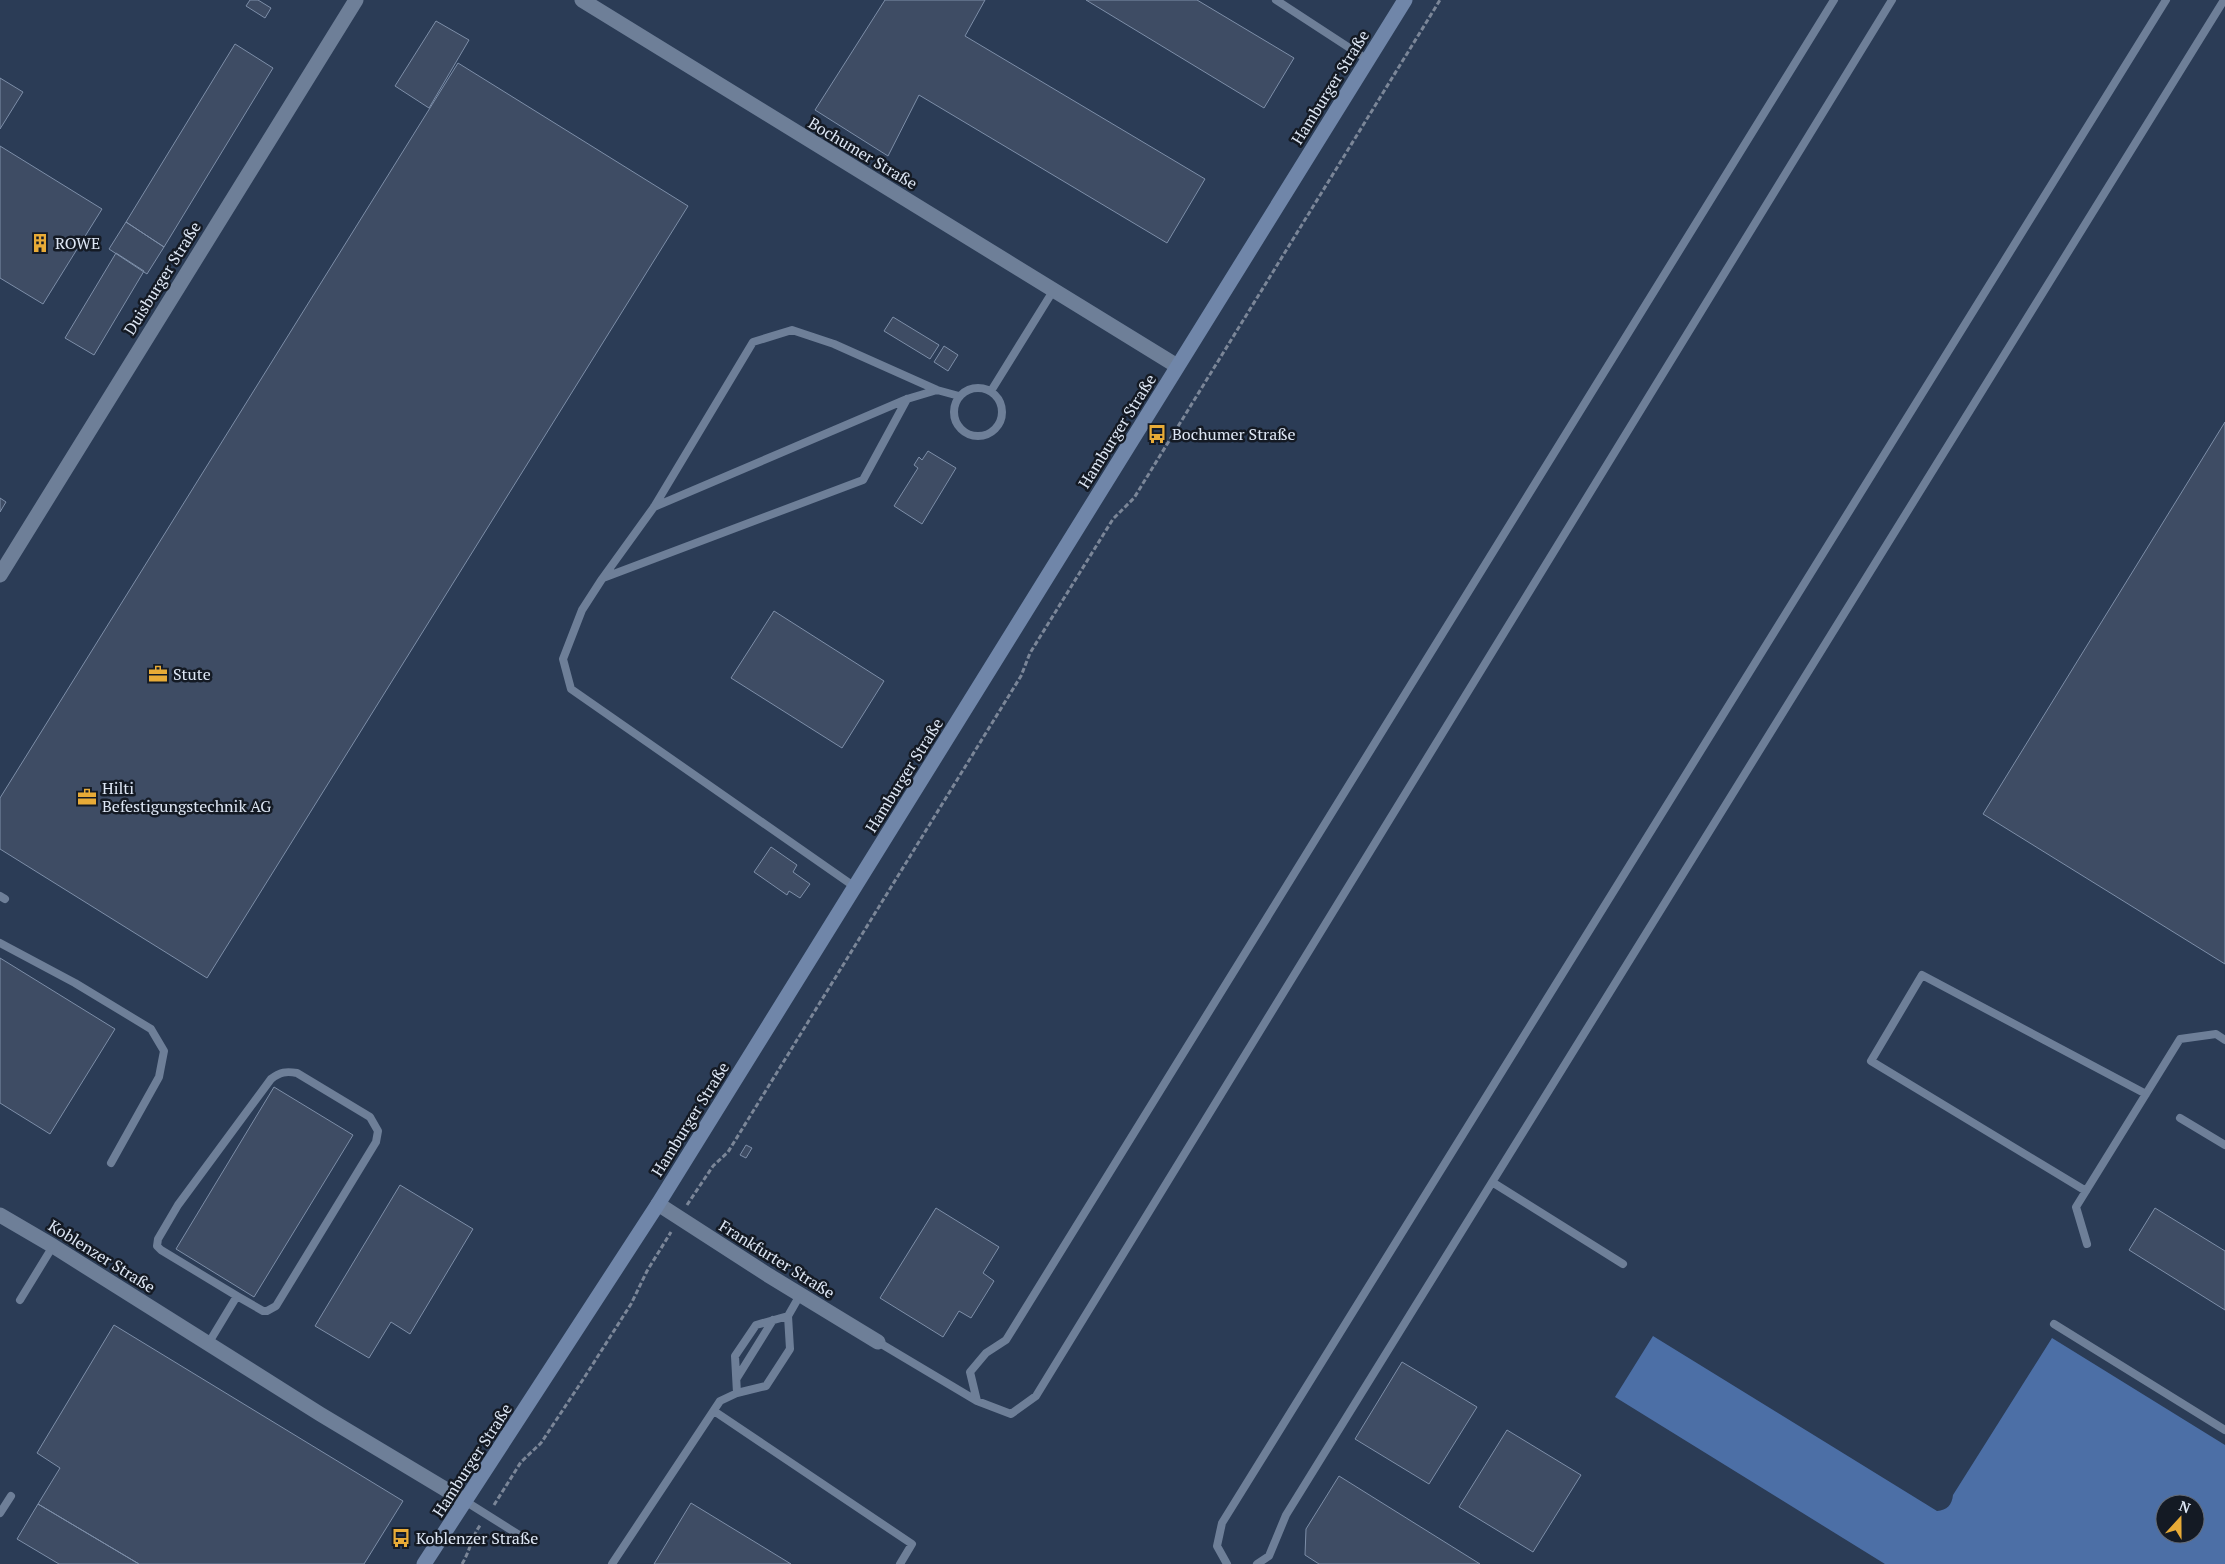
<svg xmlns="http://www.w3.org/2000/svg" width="2225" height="1564" font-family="'PT Serif',serif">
	<rect width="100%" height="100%" fill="#253248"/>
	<path fill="#2b3c56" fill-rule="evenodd" d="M 0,0 L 2225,0 L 2225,1564 L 0,1564 ZM 2165,1504 L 2195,1504 L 2195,1534 L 2165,1534 Z"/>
	<path fill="#4c6fa6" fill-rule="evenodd" d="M 1653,1336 L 1937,1511 C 1947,1510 1952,1505 1953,1495 L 2052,1338 L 2225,1445 L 2225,1564 L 1885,1564 L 1615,1397 ZM 2165,1504 L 2195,1504 L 2195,1534 L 2165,1534 Z"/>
	<path fill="#3e4c64" stroke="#7d8ea8" d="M 250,0 L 258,0 L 271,8 L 265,18 L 246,6 Z
		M 885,0 L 985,0 L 965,36 L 1205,179 L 1167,243 L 919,95 L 888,156 L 815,110 Z
		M 1086,0 L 1197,0 L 1294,58 L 1264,108 Z
		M 436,21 L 469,40 L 429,108 L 395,86 Z
		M 235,44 L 273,68 L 164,247 L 126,222 Z
		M 458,63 L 688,206 L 207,978 L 0,849 L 0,798 Z
		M 0,78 L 23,92 L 0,129 Z
		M 0,146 L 102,209 L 43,304 L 0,278 Z
		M 126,222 L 164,247 L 147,274 L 109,249 Z
		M 116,253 L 144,271 L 94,355 L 65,338 Z
		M 893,317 L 939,345 L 930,359 L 884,331 Z
		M 944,346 L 958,355 L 948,371 L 934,362 Z
		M 2225,422 L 2225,964 L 1983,814 Z
		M 928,451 L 956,468 L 922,524 L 894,506 L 918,468 L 914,465 L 919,457 L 922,460 Z
		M 0,498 L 6,502 L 0,512 Z
		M 774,611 L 884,681 L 842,748 L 731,678 Z
		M 771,847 L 797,865 L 793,872 L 810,884 L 800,898 L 789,891 L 787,895 L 754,872 Z
		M 0,958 L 115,1029 L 50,1134 L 0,1103 Z
		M 274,1087 L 353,1135 L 254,1297 L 176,1249 Z
		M 746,1145 L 752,1148 L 746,1158 L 740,1155 Z
		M 400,1185 L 473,1229 L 410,1334 L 391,1322 L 369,1358 L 315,1326 Z
		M 936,1208 L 999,1247 L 983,1273 L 994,1281 L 971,1318 L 959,1311 L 943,1337 L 880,1298 Z
		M 2155,1208 L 2225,1251 L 2225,1310 L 2129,1250 Z
		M 114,1325 L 403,1501 L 364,1564 L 139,1564 L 38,1504 L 60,1468 L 37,1453 Z
		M 1402,1362 L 1477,1407 L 1429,1484 L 1355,1439 Z
		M 1507,1430 L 1581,1475 L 1533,1552 L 1459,1507 Z
		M 1339,1476 L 1480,1564 L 1319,1564 L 1305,1555 L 1306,1529 Z
		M 691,1503 L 791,1564 L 654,1564 Z
		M 38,1504 L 139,1564 L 59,1564 L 17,1539 Z"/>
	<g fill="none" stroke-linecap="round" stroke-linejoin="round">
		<path stroke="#7b8698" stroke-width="3" stroke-dasharray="5 2.5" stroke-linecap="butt" d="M 687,1205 L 713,1166 L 728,1152 L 1021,676 L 1030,653 L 1113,519 L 1134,498 L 1440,0
			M 494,1505 L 521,1462 L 541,1443 L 584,1378 L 631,1304 L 647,1271 L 671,1232
			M 462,1564 C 470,1551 472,1536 481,1524"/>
		<path stroke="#6e7f98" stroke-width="8" d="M 1276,0 L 1368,60
			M 1834,0 L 1006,1340 L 986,1353 L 970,1372 L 977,1401 L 1011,1414 L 1036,1396 L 1892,0
			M954 412a24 24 0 1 1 48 0a24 24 0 1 1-48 0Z
			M 991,391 L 1053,291
			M 654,507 L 907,399 L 937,390
			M 603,578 L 863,480 L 907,399
			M 855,887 L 571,689 L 563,659 L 582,610 L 602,579 L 654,507 L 753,342 L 792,330 L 834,344 L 937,390 L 959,396
			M 0,896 L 5,899
			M 0,943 L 75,983 L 151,1029 L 164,1051 L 159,1077 L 111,1163
			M 2180,1118 L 2225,1145
			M 1492,1182 L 1623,1264
			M 2086,1191 L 1871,1061 L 1922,975 L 2146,1094
			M 2087,1244 L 2076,1207 L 2180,1039 L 2216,1034 L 2225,1040
			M 20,1300 L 53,1246
			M 2054,1324 L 2225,1430
			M 878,1342 L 977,1401
			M 208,1344 L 237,1296 L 263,1311 L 267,1311 L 276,1306 L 376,1142 L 378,1131 L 370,1117 L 297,1073 C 286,1071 280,1072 271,1079 L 178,1205 L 158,1239 L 157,1246 L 161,1250 L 237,1296
			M 737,1378 L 773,1320
			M 737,1393 L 766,1386 L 790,1349 L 788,1316
			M 714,1411 L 912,1544 L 900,1564
			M 465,1501 L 519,1535
			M 0,1513 L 11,1496
			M 612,1564 L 720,1401 L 737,1393 L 735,1356 L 756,1325 L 788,1316 L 800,1295
			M 1227,1564 L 1217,1546 L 1222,1523 L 2166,0
			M 1257,1564 L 1269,1556 L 1286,1515 L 2224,0"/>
		<path stroke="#6e7f98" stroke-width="15" d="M 582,0 L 1177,366
			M 0,575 L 356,0
			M 658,1204 L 768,1275 L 878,1342
			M 0,1215 L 53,1246 L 320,1414 L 465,1501"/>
		<path stroke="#7086a9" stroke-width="15" d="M 424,1564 L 658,1204 L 1405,0"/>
	</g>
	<defs>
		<g id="building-bare" transform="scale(1.5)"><path d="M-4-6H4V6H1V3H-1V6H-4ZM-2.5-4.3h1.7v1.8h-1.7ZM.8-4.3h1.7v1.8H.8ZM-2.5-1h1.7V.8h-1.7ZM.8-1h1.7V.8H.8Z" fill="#e8ab37" stroke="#141a24" stroke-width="2.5" paint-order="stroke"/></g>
		<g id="bus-bare" transform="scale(1.5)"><path d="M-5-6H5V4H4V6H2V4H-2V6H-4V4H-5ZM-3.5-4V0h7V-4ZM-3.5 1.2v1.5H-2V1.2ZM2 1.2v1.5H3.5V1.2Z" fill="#e8ab37" stroke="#141a24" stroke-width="2.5" paint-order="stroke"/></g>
		<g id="office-bare" transform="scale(1.5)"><path d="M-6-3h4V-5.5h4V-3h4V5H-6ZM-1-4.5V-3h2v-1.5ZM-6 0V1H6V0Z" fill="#e8ab37" stroke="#141a24" stroke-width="2.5" paint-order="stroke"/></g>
	</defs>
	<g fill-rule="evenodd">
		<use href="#building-bare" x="40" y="243"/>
		<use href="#bus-bare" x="1157" y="434"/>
		<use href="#office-bare" x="158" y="674"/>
		<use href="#office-bare" x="87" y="797"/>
		<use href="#bus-bare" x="401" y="1538"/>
	</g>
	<g text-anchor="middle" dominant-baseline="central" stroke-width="5" stroke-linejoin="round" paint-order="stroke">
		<g font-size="16" fill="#dee7f5" stroke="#141a24">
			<text transform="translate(1330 87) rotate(-58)">Hamburger Straße</text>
			<text transform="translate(863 153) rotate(31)">Bochumer Straße</text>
			<text transform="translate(162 278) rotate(-58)">Duisburger Straße</text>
			<text transform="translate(1117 431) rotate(-58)">Hamburger Straße</text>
			<text transform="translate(904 775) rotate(-58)">Hamburger Straße</text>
			<text transform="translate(690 1119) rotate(-58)">Hamburger Straße</text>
			<text transform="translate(102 1256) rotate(32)">Koblenzer Straße</text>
			<text transform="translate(777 1259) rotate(32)">Frankfurter Straße</text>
			<text transform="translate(472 1460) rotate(-57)">Hamburger Straße</text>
		</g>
		<g font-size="16" fill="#dee7f5" stroke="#141a24" text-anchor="start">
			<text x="55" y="243">ROWE</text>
			<text x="1172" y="434">Bochumer Straße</text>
			<text x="173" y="674">Stute</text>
			<text x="102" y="788">Hilti<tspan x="102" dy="18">Befestigungstechnik AG</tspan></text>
			<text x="416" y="1538">Koblenzer Straße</text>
		</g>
	</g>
	<g transform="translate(2180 1519) rotate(21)"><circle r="24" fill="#141a24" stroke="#656c78"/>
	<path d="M0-4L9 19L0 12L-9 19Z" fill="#e8ab37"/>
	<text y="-8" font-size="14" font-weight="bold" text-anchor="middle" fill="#dee7f5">N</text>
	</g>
</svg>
